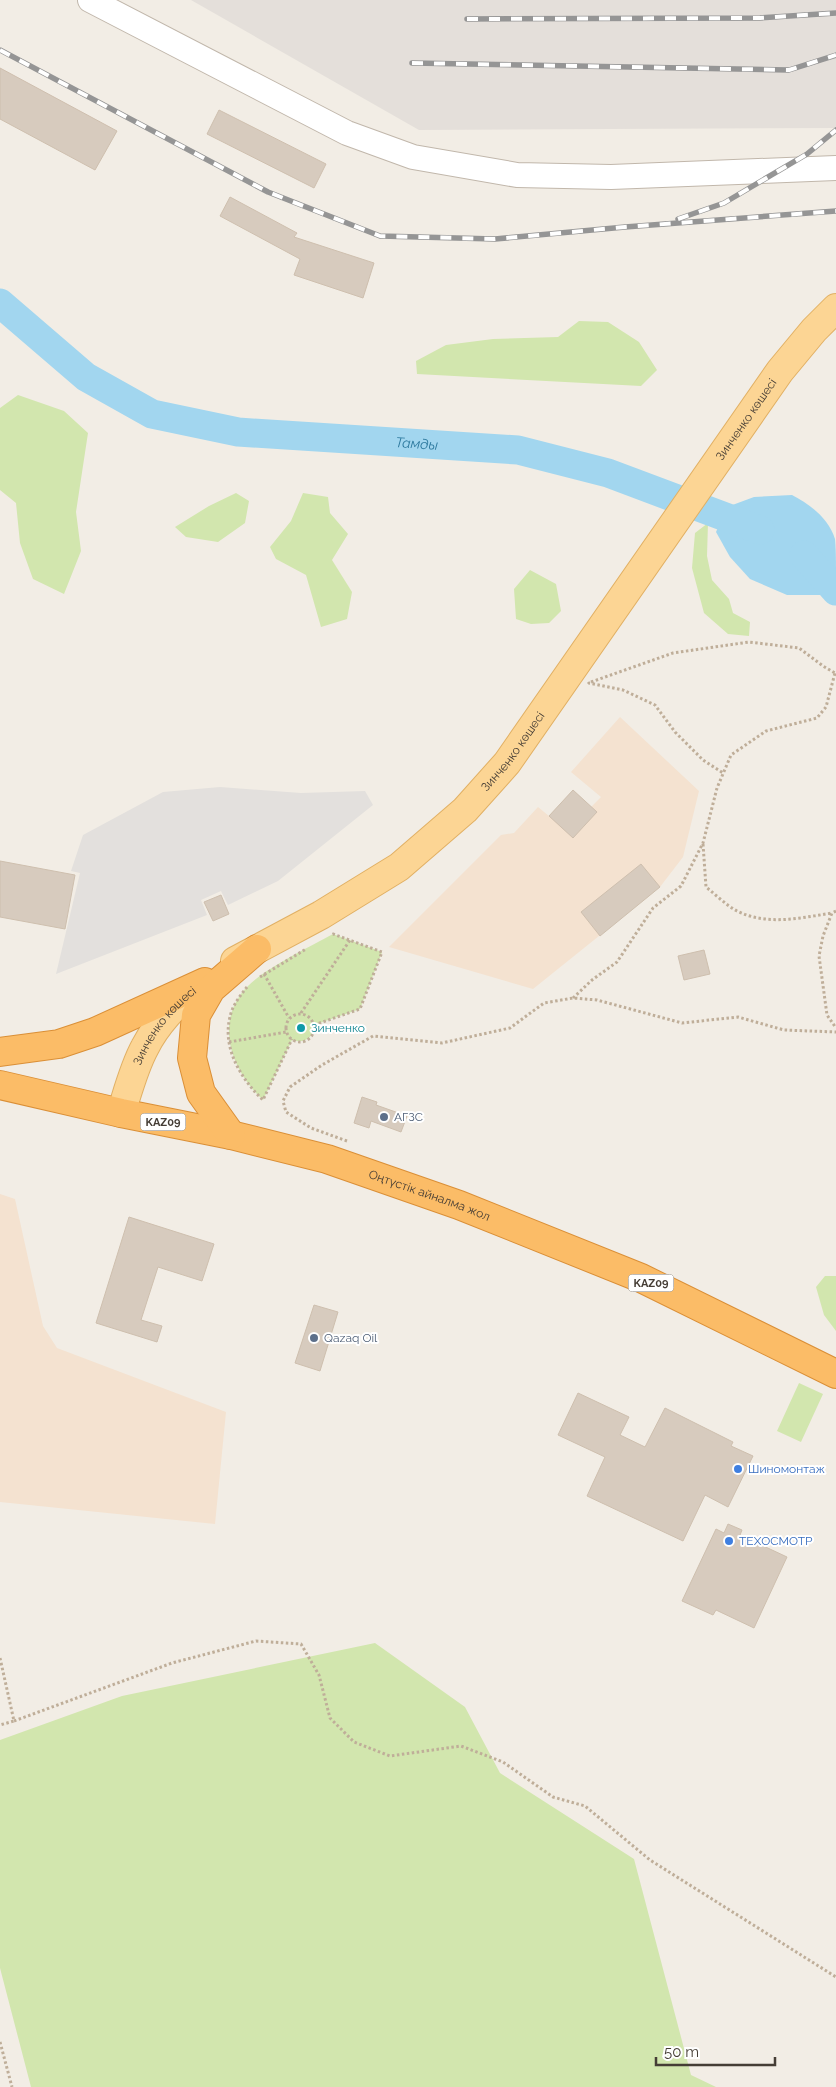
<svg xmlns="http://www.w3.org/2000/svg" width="836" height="2087" font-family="Raleway,sans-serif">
	<rect width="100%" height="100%" fill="#f2ede5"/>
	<path fill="#f4e2d0" d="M 620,717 L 699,791 L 683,857 L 660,887 L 533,989 L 389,947 L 501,835 L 514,833 L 538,807 L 549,816 L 573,790 L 591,807 L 601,797 L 571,772 Z
		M 0,1194 L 15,1199 L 43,1326 L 57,1348 L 226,1412 L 215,1524 L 0,1502 Z"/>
	<path fill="#e4dfda" d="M 191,0 L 836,0 L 836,128 L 419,130 Z"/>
	<path fill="#d2e6ae" d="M 579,321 L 608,322 L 639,342 L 657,370 L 641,386 L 417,374 L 416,361 L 446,345 L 493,339 L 558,337 Z
		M 18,395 L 64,411 L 88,433 L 76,512 L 81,551 L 64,594 L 33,579 L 20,543 L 16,503 L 0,490 L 0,408 Z
		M 236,493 L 249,501 L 245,523 L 218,542 L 186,537 L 175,527 L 209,506 Z
		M 303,493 L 328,497 L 330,513 L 348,534 L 332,560 L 352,592 L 347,619 L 321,627 L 306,575 L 276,559 L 270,547 L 291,521 Z
		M 708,523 L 707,556 L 712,580 L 729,599 L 733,613 L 750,622 L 749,636 L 728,634 L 704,613 L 692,568 L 695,533 Z
		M 530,570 L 556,584 L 561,611 L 549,623 L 531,624 L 516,619 L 514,589 Z
		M 333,934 L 382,952 L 360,1009 L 314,1025 C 314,1038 304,1044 292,1040 L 263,1100 C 231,1070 213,1021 248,986 C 266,968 309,947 333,934 Z
		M 825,1276 L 836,1276 L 836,1331 L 824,1315 L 816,1287 Z
		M 799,1383 L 823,1394 L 801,1442 L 777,1431 Z
		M 375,1643 L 465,1707 L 500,1773 L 634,1859 L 691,2075 L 716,2087 L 31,2087 L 0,1968 L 0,1740 L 122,1696 Z"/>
	<path fill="#e3e0dd" d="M 220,787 L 301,793 L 365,791 L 373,805 L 278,881 L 228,905 L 221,891 L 201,900 L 207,915 L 56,974 L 80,873 L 71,871 L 83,835 L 163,792 Z"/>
	<path fill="#a2d6ef" d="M 792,495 C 810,504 829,519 835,539 C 836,549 836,566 836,578 L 820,595 L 787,595 L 750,579 L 730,557 L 716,532 L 727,507 L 754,497 Z"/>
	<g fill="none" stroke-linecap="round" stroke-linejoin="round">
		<g stroke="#a2d6ef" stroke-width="29">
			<path id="s1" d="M 0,303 L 86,377 L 152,414 L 238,432 L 518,450 L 608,473 L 760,530"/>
			<path d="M 804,555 L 836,591"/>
		</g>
	</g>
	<path fill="#d7cbbe" stroke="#cebfae" d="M 0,68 L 117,131 L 95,170 L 0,119 Z
		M 219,110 L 326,164 L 314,188 L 207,134 Z
		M 230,197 L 297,233 L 294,237 L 374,263 L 363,298 L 294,275 L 300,259 L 220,216 Z
		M 573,790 L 597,812 L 573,838 L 549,816 Z
		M 0,861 L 75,875 L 65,929 L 0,917 Z
		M 641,864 L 660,887 L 600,936 L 581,912 Z
		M 221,895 L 229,914 L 213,921 L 204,902 Z
		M 704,950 L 710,974 L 684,980 L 678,956 Z
		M 362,1097 L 377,1102 L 376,1105 L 407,1116 L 401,1132 L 371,1121 L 369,1128 L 354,1123 Z
		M 129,1217 L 214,1244 L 202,1281 L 158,1267 L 141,1320 L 162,1326 L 157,1342 L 96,1323 Z
		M 314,1305 L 338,1312 L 320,1371 L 295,1363 Z
		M 578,1393 L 629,1417 L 620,1435 L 645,1447 L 665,1408 L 733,1442 L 731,1446 L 753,1456 L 728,1507 L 705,1495 L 683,1541 L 587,1496 L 605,1457 L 558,1435 Z
		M 728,1524 L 742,1530 L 740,1535 L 787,1557 L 754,1628 L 716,1610 L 713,1615 L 682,1601 L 716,1529 L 724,1533 Z"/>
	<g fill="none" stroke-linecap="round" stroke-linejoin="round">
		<g stroke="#c1b7ab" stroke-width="26">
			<path id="minor" d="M 90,0 L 347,133 L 413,157 L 517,175 L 611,177 L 836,168"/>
		</g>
		<g stroke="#e1b064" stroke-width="30">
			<g id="major">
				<path id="s2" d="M 235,961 L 321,915 L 399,867 L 465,810 L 507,763 L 780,371 L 814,330 L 836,308"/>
				<path id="s3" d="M 121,1113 C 128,1091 134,1067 145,1047 C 156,1025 176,1003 196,988"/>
			</g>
		</g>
		<g stroke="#da8f37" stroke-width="30">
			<g id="highway">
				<path d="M 0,1052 L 59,1044 L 95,1032 L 205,982"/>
				<path id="s4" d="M 0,1085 L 121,1113 L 231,1135 L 327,1159 L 459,1205 L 641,1278 L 836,1374"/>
				<path d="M 231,1135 L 201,1093 L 192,1058 L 196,1015 L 211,989 L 257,949"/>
			</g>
		</g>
		<path stroke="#bfae99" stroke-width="3" stroke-dasharray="2.5 2.5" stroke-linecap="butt" d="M 591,682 L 673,653 L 749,642 L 799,648 L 823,666 L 835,673
			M 588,684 L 589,683 L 623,690 L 655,705 L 675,732 L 703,760 L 723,773
			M 703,844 L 706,887 C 716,895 726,905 737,911 C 767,926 800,918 832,913
			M 836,911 L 832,913 L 823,936 L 819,956 L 827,1015 L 836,1028
			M 264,974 L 289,1018
			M 260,977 L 306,949
			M 247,987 C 240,996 232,1006 230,1017 C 222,1048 241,1079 263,1100 L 292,1039
			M 573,998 L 592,980 L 617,962 L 653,908 L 681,886 L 703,843 L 717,788 L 731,755 L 766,731 L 817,718 L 826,707 L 835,673
			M 301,1013 L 350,940
			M286 1028a14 14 0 1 1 28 0a14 14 0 1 1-28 0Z
			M 314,1025 L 360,1009 L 382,952 L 333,934 L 331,935
			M 229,1042 L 286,1032
			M 347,1141 L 311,1128 L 286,1112 L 283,1101 L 290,1087 L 322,1065 L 373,1036 L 442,1043 L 510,1028 L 544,1003 L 573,998 L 597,1000 L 682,1023 L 738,1017 L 784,1030 L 836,1032
			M 0,1658 L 14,1721 L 0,1725
			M 14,1721 L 172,1663 L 256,1641 L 301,1644 L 319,1675 L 330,1718 L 354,1742 L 390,1756 L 461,1746 L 503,1762 L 553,1797 L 585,1806 L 650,1860 L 836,1977
			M 0,2042 L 12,2087"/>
		<use href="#minor" stroke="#fff" stroke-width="24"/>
		<use href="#major" stroke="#fcd594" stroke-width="28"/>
		<use href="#highway" stroke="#fbbc67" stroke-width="28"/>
		<g stroke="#959595" stroke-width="5.5">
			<path id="rail" d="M 467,19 L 760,18 L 836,13
				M 0,50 L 268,192 L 380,236 L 495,239 L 625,227 L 836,211
				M 412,63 L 789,70 L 836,55
				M 678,219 L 724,203 L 807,154 L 836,130"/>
		</g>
		<use href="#rail" stroke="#fff" stroke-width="4" stroke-dasharray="11" stroke-linecap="butt"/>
	</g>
	<circle fill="#0f9aa8" stroke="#fff" stroke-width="2" cx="301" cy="1028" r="5"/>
	<g fill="#5c6f8a" stroke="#fff" stroke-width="2">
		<circle cx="384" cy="1117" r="5"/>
		<circle cx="314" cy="1338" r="5"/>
	</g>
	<g fill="#3f7fe0" stroke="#fff" stroke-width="2">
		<circle cx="738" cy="1469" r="5"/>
		<circle cx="729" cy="1541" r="5"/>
	</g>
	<g text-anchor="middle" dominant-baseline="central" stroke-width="4" stroke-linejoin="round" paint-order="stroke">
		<g fill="#fff" stroke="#7d7772" stroke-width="1">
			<rect x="140.5" y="1113.5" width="45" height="17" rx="4"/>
			<rect x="628.5" y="1274.5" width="45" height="17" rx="4"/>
		</g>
		<g font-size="11" font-weight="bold" fill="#453d35">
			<text x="163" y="1122">KAZ09</text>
			<text x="651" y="1283">KAZ09</text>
		</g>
		<g font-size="12" fill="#453d35" stroke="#fff">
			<text stroke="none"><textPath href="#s2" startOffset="758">Зинченко көшесі</textPath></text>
			<text stroke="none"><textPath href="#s2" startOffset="352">Зинченко көшесі</textPath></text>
			<text stroke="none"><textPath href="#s3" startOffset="99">Зинченко көшесі</textPath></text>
			<text stroke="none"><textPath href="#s4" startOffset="444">Оңтүстік айналма жол</textPath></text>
		</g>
		<g font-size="12" fill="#0d838f" stroke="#fff" text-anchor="start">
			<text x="311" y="1028">Зинченко</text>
		</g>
		<g font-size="12" fill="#4e5e75" stroke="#fff" text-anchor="start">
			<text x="394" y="1117">АГЗС</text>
			<text x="324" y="1338">Qazaq Oil</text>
		</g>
		<g font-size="12" fill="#366cbe" stroke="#fff" text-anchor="start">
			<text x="748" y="1469">Шиномонтаж</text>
			<text x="739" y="1541">ТЕХОСМОТР</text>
		</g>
		<g font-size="14" font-style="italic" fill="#2d799e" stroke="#fff">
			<text stroke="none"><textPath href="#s1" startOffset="456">Тамды</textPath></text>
		</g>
	</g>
	<path d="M656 2057v8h119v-8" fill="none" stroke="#453d35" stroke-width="2.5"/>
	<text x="664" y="2057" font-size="15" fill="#453d35" stroke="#ffffff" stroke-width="4" paint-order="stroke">50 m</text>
</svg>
